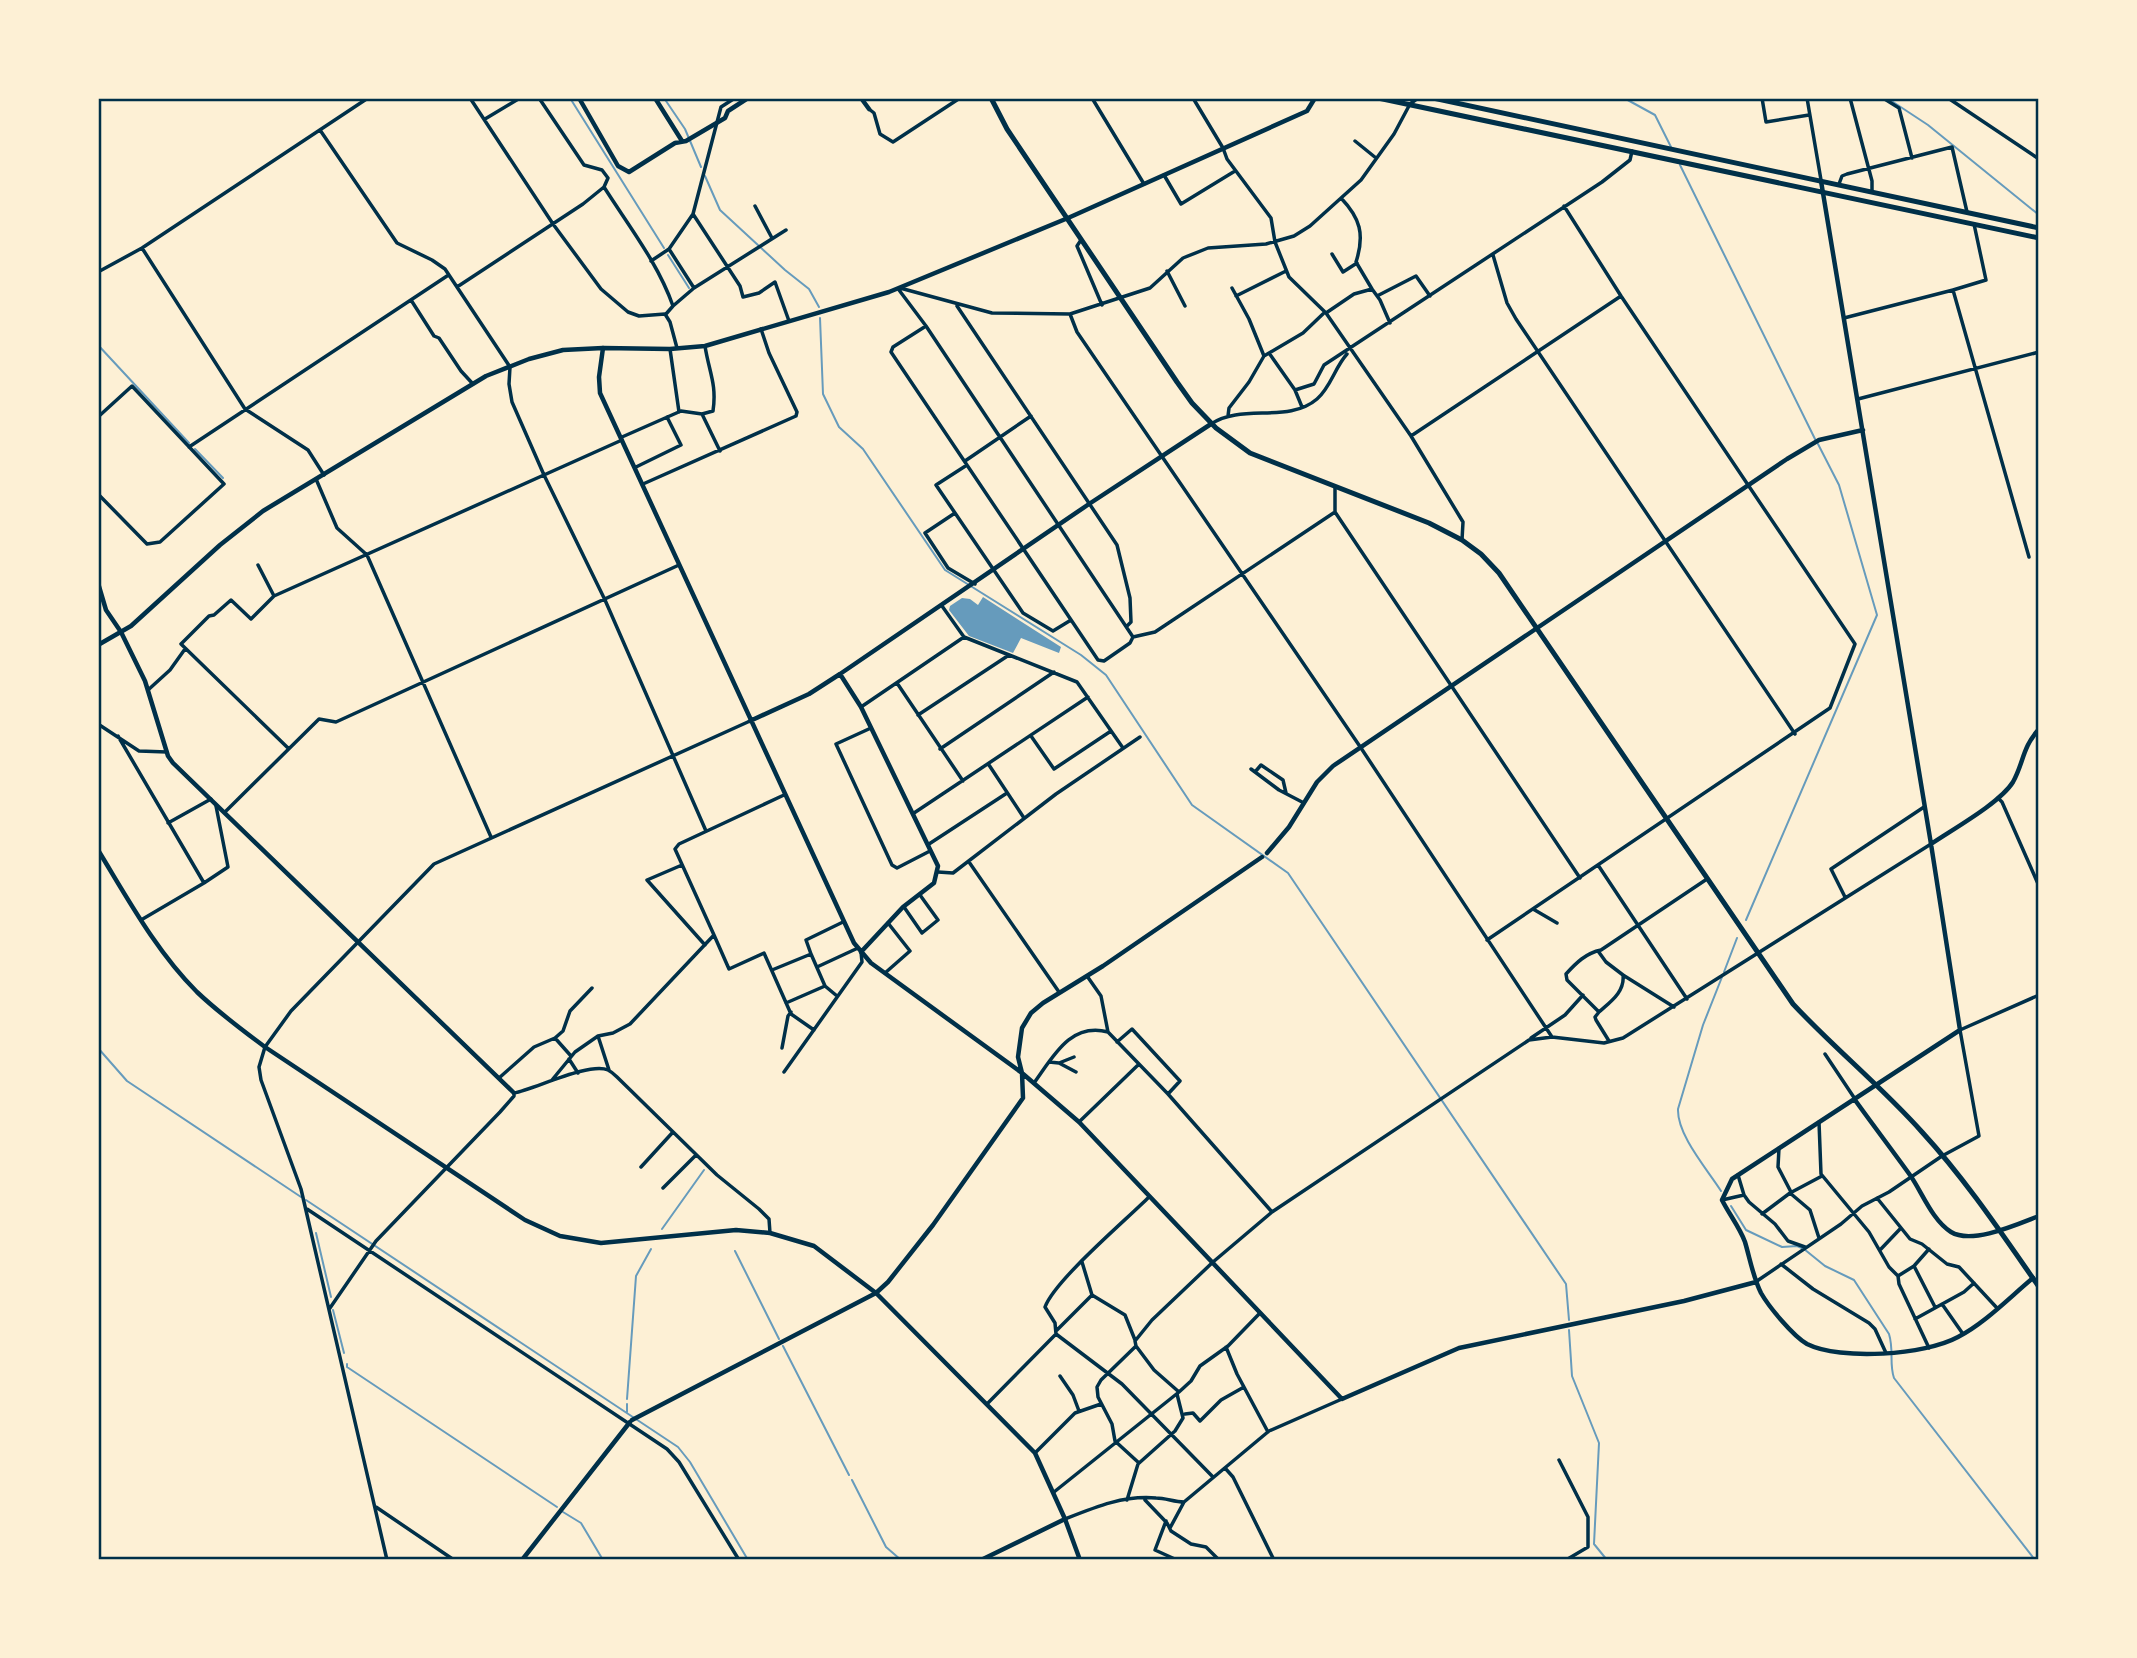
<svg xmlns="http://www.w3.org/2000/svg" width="2137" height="1658" font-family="'Exo 2',sans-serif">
	<rect width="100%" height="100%" fill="#fdf0d5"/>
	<path fill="#669bbc" d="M 983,597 L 1061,647 L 1059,653 L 1021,638 L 1013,653 L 969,636 L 949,610 L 950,606 L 962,598 L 970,599 L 978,605 Z"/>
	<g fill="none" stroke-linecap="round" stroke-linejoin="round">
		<path stroke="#669bbc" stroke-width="2" d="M 570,98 L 664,248
			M 664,98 L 685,129 L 701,167
			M 1624,98 L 1655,115 L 1671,147
			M 1887,98 L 1928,125 L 2039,215
			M 1680,165 L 1815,439
			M 705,176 L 720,210 L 785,270 L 809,289 L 819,307
			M 668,255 L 689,288
			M 820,318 L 823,394 L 839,427 L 863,449 L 945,570 L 1081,655 L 1106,675 L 1192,805 L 1288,873 L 1566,1284 L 1569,1320
			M 98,345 L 189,443
			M 195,449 L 223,478
			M 1746,920 L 1877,615 L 1839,485 L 1818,444
			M 1724,972 L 1737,938
			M 98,1048 L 127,1081 L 301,1197
			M 1721,1191 C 1707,1169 1677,1135 1678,1109 L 1703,1025 L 1722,977
			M 306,1200 L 678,1447 L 690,1462 L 748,1560
			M 1731,1206 L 1746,1230 L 1782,1247 L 1797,1246 L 1804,1249 L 1825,1266 L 1854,1280 L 1889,1334 C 1894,1350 1889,1364 1894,1378 L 2035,1560
			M 662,1229 L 704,1170
			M 316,1233 L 331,1297
			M 735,1251 L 779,1339
			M 333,1310 L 344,1353
			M 1569,1330 L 1572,1376 L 1599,1443 L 1594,1544 L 1607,1560
			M 783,1346 L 849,1475
			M 347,1364 L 347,1367 L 557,1507
			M 627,1399 L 636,1276 L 651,1249
			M 627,1404 L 627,1412
			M 852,1480 L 886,1547 L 901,1560
			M 563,1512 L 581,1523 L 603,1560"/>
		<path stroke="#003049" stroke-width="3.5" d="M 470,98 L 553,224 L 601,289 L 628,312 L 639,316 L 665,314 L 670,322 L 677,348
			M 1092,98 L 1144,184
			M 1193,98 L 1223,148 L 1227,159 L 1271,218 L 1275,242 L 1289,277 L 1326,313 L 1411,436 L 1463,522 L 1462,540
			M 1762,98 L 1766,122 L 1809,115
			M 1807,98 L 1821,180
			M 1850,98 L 1872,181 L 1872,191
			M 1883,98 L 1899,108 L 1912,158
			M 1948,98 L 2039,159
			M 869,109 L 874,113 L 880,134 L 893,142 L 960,98
			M 485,119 L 520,98
			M 320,130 L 397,243 L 432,260 L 445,269 L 510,367 L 509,384 L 512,402 L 544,475 L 605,600 L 706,831
			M 1355,141 L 1376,158
			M 1164,175 L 1181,204 L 1235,171
			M 1839,184 L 1842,176 L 1847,174 L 1952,147 L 1967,212
			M 604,187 C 628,225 658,263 673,306 L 666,314
			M 755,206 L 772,238
			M 693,214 L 740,286 L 743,297 L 759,293 L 775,282 L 789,321
			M 1081,240 L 1077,246 L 1102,305
			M 142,248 L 245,409 L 308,450 L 324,475
			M 669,249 L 694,288
			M 1332,254 L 1343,272 L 1357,263
			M 1493,255 L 1507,303 L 1516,319 L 1795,734
			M 651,261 L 669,249 L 693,214 L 721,107 L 735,98
			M 1167,271 L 1185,306
			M 98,272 L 142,248 L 368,98
			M 457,287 L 583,204 L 604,187 L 608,178 L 602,170 L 584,165 L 539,98
			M 900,288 L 992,313 L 1070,314 L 1150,288 L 1183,258 L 1208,248 L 1266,244 L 1294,236 L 1310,226 L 1361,180 L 1394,134 L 1410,104 L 1418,98
			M 1232,288 L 1249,319 L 1264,356
			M 1372,289 L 1380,300 L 1390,323
			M 899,290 L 926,326 L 1133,637
			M 1953,290 L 1986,280 L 1974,224
			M 1236,296 L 1286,271
			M 1377,296 L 1416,276 L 1430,296
			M 411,300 L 434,336 L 439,338 L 461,371 L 473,384
			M 673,306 L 694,288 L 786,230
			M 957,306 L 1117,545 L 1130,598 L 1131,622 L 1127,626
			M 1326,313 L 1354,294 L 1372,289 L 1356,262 C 1365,234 1360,218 1341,198
			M 1070,314 L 1077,332 L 1361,748 L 1552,1037
			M 1844,318 L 1953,290 L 2029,557
			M 926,326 L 893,347 L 891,352 L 1098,660 L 1104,661 L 1130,643 L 1133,637 L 1155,632 L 1335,512
			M 670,349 L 679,412
			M 1269,353 L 1295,390 L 1302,407
			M 1295,390 L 1314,384 L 1324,365 L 1602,182 L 1630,160 L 1632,151
			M 1858,399 L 2039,352
			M 702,414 L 720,451
			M 1228,416 L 1229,408 L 1249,382 L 1264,356 L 1303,333 L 1325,312
			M 98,417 L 132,386 L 224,484 L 160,542 L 147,544 L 98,494
			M 1211,424 C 1242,403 1288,424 1317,399 C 1331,387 1335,367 1347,354
			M 1411,436 L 1621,296
			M 622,437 L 681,411 L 702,414 L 713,411 C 717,384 709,372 705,346
			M 189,447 L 447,276
			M 965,461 L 1031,416
			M 967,465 L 936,485 L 1023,613 L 1053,631 L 1071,620
			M 636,467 L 681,445 L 667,417
			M 316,479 L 337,528 L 367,555 L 491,837
			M 643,484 L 796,416 L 797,412 L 769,353 L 761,329
			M 1335,487 L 1335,512 L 1580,878
			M 955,513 L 925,533 L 948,568 L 975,584
			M 258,565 L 274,596
			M 942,606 L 964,637 L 1077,682 L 1123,748
			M 897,683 L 963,781
			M 148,690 L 170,670 L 185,649
			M 861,707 L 964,637
			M 918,715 L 1009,655
			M 98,724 L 139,751 L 167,752
			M 871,728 L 836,744 L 892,865 L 897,868 L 930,851
			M 118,736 L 204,883 L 228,867 L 216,806
			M 1031,736 L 1054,769 L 1111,731
			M 288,748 L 181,644 L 209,616 L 214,615 L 231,600 L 251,619 L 274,596 L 622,440
			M 940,749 L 1054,672
			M 989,765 L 1024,818
			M 1251,769 L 1279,790 L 1304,803
			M 1255,772 L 1261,765 L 1283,780 L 1286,793
			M 1998,798 L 2002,802 L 2039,886
			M 225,812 L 319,719 L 336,722 L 679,565
			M 914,813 L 1088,697
			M 168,823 L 211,799
			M 929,844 L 1007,793
			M 969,862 L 1059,992
			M 682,865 L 647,880 L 705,945
			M 1598,865 L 1687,999
			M 938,872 L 953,873 L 1056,794 L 1140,737
			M 1845,897 L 1831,869 L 1924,807
			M 904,907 L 922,933 L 938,920 L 920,895
			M 1533,909 L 1557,923
			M 141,920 L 204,883
			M 714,935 L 729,969 L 764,953 L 791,1014 L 814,1030
			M 1487,940 L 1830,708 L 1855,644 L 1621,296 L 1564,206
			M 1598,951 L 1606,962 L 1623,975 C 1625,992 1610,1002 1599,1012 L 1567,980 L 1566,974 C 1576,963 1586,953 1601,950 L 1707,879
			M 811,954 L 825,986 L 837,996
			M 817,967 L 858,948
			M 772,970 L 811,954 L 806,940 L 843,922
			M 885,973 L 910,951 L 888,923
			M 1623,975 L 1674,1007
			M 1087,976 L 1101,996 L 1108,1032 L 1168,1094 L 1272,1212
			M 786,1003 L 825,986
			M 1599,1012 L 1595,1017 L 1596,1020 L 1609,1041
			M 555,1038 L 571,1056
			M 1531,1038 L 1565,1015 L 1583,995
			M 1117,1042 L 1132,1029 L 1180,1081 L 1168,1094
			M 782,1048 L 788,1016 L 791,1012
			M 1825,1054 L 1855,1099
			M 569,1059 L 578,1073
			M 1049,1062 L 1059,1063 L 1076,1072
			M 1059,1063 L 1074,1057
			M 609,1070 L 598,1036 L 613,1033 L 630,1024 L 714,935 L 675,849 L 679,844 L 784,795
			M 784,1072 L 862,962 L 861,952
			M 499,1078 L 534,1047 L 555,1038 L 563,1031 L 570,1011 L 592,988
			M 552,1080 L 575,1052 L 598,1036
			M 1034,1083 C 1053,1057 1070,1022 1108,1032
			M 1079,1122 L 1138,1065
			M 1819,1122 L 1821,1174 L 1869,1232 L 1889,1267 L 1898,1276 L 1899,1284 L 1929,1348
			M 1779,1148 L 1778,1167 L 1791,1192
			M 641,1167 L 673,1132
			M 1738,1175 L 1744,1195 L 1749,1202 L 1775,1224 L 1788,1241 L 1805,1247
			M 663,1188 L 696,1155
			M 1790,1193 L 1810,1210 L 1819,1238
			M 1149,1197 C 1126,1220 1055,1280 1045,1307 L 1055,1323 L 1056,1334 L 1122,1384 L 1213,1477
			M 1877,1198 L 1910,1239 L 1922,1244 L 1947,1264 L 1959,1267 L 1997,1308
			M 1722,1200 L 1744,1195
			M 307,1209 L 667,1449 L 679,1462 L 739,1560
			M 1762,1214 L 1790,1193 L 1822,1176
			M 1880,1250 L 1900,1229
			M 1082,1262 L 1092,1295 L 1125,1315 L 1135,1340
			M 1781,1264 L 1813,1289 L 1869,1323 L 1875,1329 L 1886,1353
			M 1914,1266 L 1935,1307
			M 1898,1276 L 1914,1266 L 1929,1249
			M 1757,1281 L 1841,1224 L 1862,1206 L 1889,1192 L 1942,1156 L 1979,1136 L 1960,1030 L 2039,995
			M 1942,1304 L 1963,1334
			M 330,1308 L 376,1241 L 500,1112 L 514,1096 L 514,1093 C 535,1089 589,1062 608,1070 C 610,1071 616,1076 617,1077 L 717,1175 L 759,1209 L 769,1219 L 770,1233
			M 1915,1319 L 1964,1292 L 1974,1283
			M 1057,1330 L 1092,1295
			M 1226,1347 L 1237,1374 L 1268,1432
			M 1060,1376 L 1073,1395 L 1079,1411
			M 1179,1392 L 1191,1381 L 1200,1366 L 1228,1346 L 1260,1313
			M 987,1404 L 1056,1334
			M 1185,1414 L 1193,1413 L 1200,1421 L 1221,1400 L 1244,1387
			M 1035,1453 L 1075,1413 L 1101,1404
			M 1559,1460 L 1588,1517 L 1588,1547 L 1566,1560
			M 1139,1463 L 1115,1441 L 1112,1424 L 1098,1397 L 1097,1387 L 1101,1380 L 1136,1346 L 1135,1341 L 1152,1320 L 1213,1262 L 1272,1212 L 1529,1040 L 1552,1037 L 1604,1043 L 1623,1038 L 1931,844
			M 1225,1468 L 1233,1477 L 1274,1560
			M 1054,1492 L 1179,1392 L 1154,1370 L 1136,1346
			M 1127,1500 L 1138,1464 L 1175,1431 L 1183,1418 L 1177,1394
			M 1145,1500 L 1167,1523 L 1171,1531 L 1191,1544 L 1206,1547 L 1219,1560
			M 376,1507 L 454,1560
			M 1065,1519 C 1095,1507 1124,1495 1156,1498 C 1166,1498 1174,1502 1184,1502 L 1269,1431 L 1342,1399
			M 1166,1521 L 1155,1550 L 1177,1560
			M 1170,1528 L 1184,1502
			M 387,1560 L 301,1189 L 261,1080 L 259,1067 L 265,1047 L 291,1011 L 434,864 L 750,721"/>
		<path stroke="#003049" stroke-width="4.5" d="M 579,98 L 618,166 L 629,172 L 675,143 L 686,141 L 725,118 L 728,111 L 748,98
			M 655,98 L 682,141
			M 861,98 L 869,109
			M 1821,181 L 1931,844
			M 603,348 L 599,377 L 600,393 L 854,943 L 871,963 L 1022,1073 L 1079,1122 L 1342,1399 L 1459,1348 L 1684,1301 L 1756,1282
			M 98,583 L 106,610 L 121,632 L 145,681 L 168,756 L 173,763 L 514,1093
			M 840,674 L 861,707 L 938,866 L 934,883 L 903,907 L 861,952
			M 750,721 L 809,694 L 840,674 L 1089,504 L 1211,424
			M 1267,853 L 1289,827 L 1317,782 L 1333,766 L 1787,459 L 1819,440 L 1863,430
			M 1855,1100 C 1873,1125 1892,1150 1910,1175 C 1922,1192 1932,1220 1951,1232 C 1972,1245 2018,1224 2039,1216
			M 2033,1278 C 2009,1298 1985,1323 1958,1337 C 1925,1355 1841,1361 1807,1344 C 1793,1336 1769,1307 1761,1293 C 1753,1277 1750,1259 1745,1242 C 1740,1228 1729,1214 1722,1200 L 1732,1179 L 1960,1030 L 1931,844 C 1953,829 2000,803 2013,782 C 2024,762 2022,748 2039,729
			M 632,1420 L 876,1293 L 888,1282 L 933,1225 L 1023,1098 L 1022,1073 L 1018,1057 L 1022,1028 L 1031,1013 L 1043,1003 L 1103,966 L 1262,857
			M 522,1560 L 630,1422
			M 981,1560 L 1065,1519"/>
		<path stroke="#003049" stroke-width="4.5" d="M 98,645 L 131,626 L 220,545 L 263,511 L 486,376 L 529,359 L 563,350 L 603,348 L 670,349 L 705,346 L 889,292 L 1068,218 L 1307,111 L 1315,98
			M 98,850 C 128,899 156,951 197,992 C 218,1012 242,1030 265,1047 L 525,1220 L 560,1236 L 601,1243 L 736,1230 L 770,1233 L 814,1246 L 876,1293 L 1035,1453 L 1065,1519 L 1080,1560"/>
		<path stroke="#003049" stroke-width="5" d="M 991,98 L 1007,129 L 1177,382 L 1192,403 L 1216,428 L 1250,453 L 1429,523 L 1462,540 L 1481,554 L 1499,573 L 1793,1004 C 1834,1048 1882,1087 1922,1132 C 1966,1180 2002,1234 2039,1287"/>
		<path stroke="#003049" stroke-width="5" d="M 1378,98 L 2039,238
			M 1433,98 L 2039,228"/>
	</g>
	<rect width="2137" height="1658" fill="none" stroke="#fdf0d5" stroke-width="200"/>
	<rect x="100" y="100" width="1937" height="1458" fill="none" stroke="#003049" stroke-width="2.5"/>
</svg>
